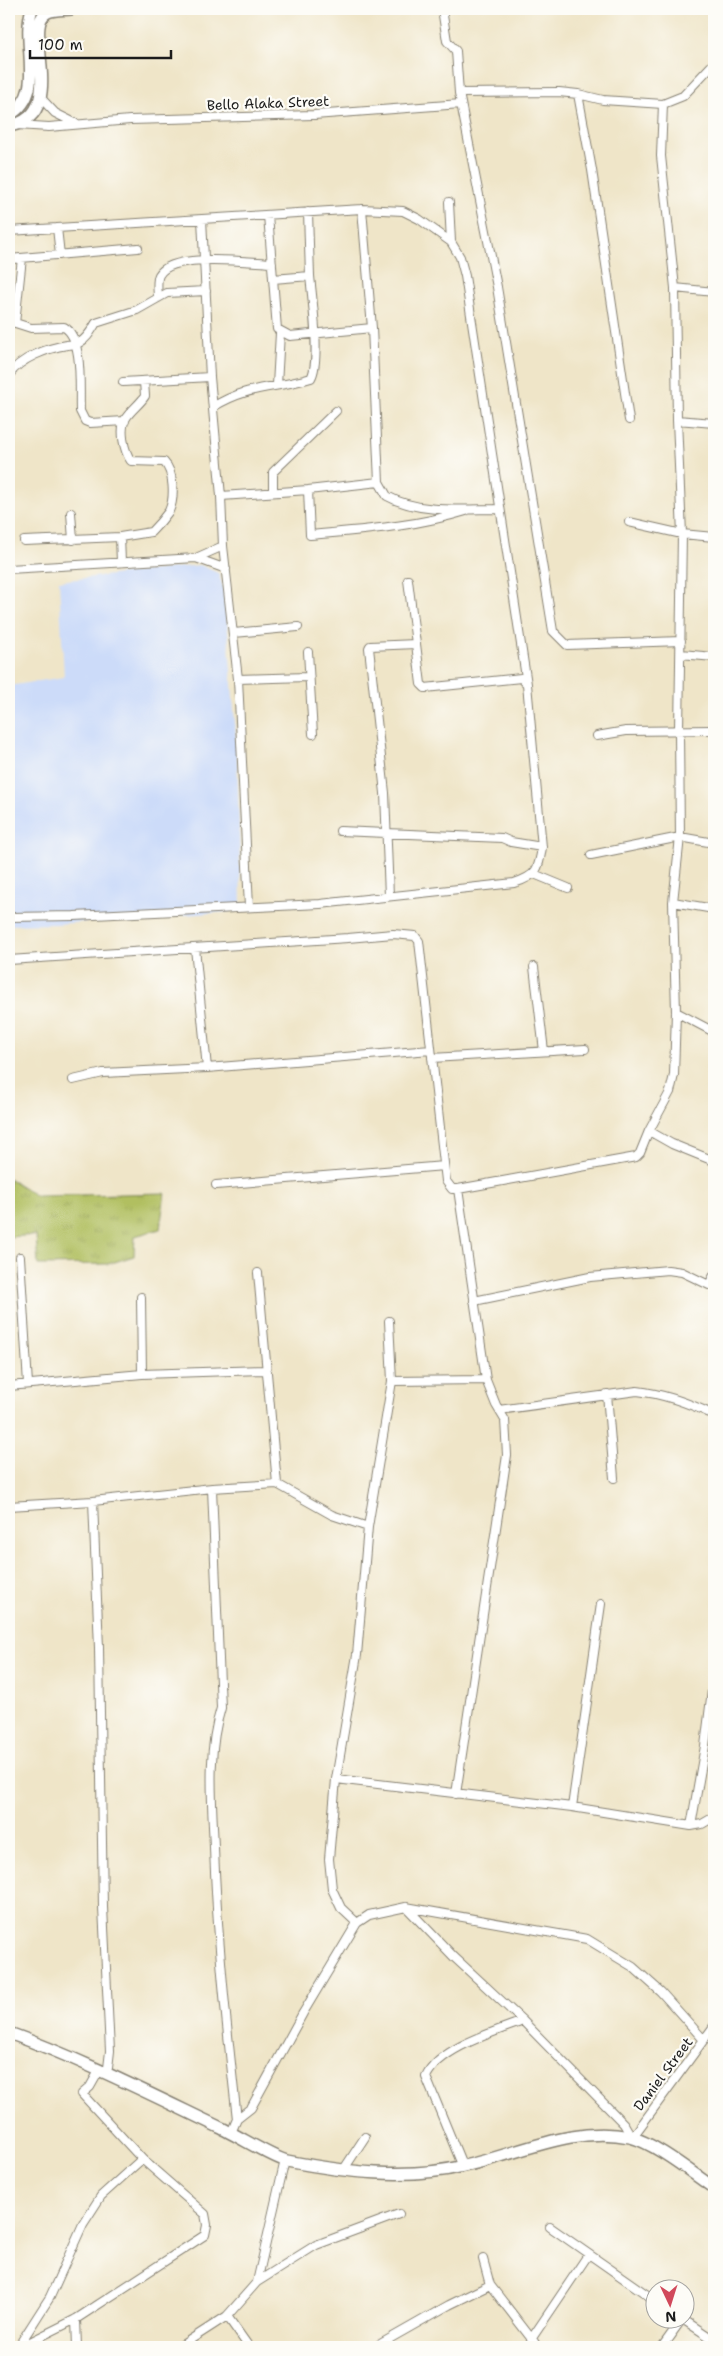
<svg xmlns="http://www.w3.org/2000/svg" width="723" height="2356" font-family="'Shantell Sans',sans-serif">
	<defs>
		<pattern id="grass-tufts" width="24" height="20" patternUnits="userSpaceOnUse" patternTransform="scale(1.25)"><rect width="24" height="20" fill="#b1bf61"/><path d="M3 7l-1-3M5 7V3M7 7l1-3M15 17l-1-3M17 17v-4M19 17l1-3" fill="none" stroke="#98a454"/></pattern>
	</defs>
	<rect width="100%" height="100%" fill="#fdfcf7"/>
	<filter id="ink" filterUnits="userSpaceOnUse"><feTurbulence type="fractalNoise" baseFrequency=".02" numOctaves="2"/><feDisplacementMap in="SourceGraphic" scale="10" xChannelSelector="R" yChannelSelector="G"/><feConvolveMatrix kernelMatrix="1 2 1 2 8 2 1 2 1" color-interpolation-filters="sRGB"/></filter>
	<filter id="wash" filterUnits="userSpaceOnUse"><feTurbulence type="fractalNoise" baseFrequency=".0096" numOctaves="4" result="noise"/><feDisplacementMap in="SourceGraphic" scale="20" xChannelSelector="R" yChannelSelector="G"/><feGaussianBlur stdDeviation="1.12" result="paint"/><feColorMatrix in="noise" values="0 0 0 0 0 0 0 0 0 0 0 0 0 0 0 0 0 1.4 0 .05"/><feComposite in="paint" operator="in"/></filter>
	<g filter="url(#wash)">
		<rect width="100%" height="100%" fill="#efe5c8"/>
		<path fill="#ccdbf9" d="M 200,565 L 218,573 L 225,592 L 237,750 L 241,905 L 237,910 L 227,912 L 57,924 L 9,925 L 9,686 L 64,677 L 59,581 Z"/>
		<path fill="url(#grass-tufts)" stroke="#666e3e" d="M 9,1178 L 36,1196 L 165,1193 L 160,1229 L 135,1236 L 134,1256 L 108,1264 L 38,1265 L 36,1235 L 9,1237 Z"/>
	</g>
	<g filter="url(#ink)">
		<g fill="none" stroke-linecap="round" stroke-linejoin="round">
			<g stroke="#868072" stroke-width="10">
				<path id="street" d="M 442,9 L 447,41 L 456,51 L 459,93 L 497,287 L 553,631 L 567,645 L 681,641
					M 459,93 L 559,92 L 578,94 L 592,170 L 629,420
					M 578,94 L 603,100 L 663,104
					M 40,97 L 55,113 L 75,123
					M 17,125 L 49,127 L 130,120 L 314,115 L 461,104
					M 449,202 L 451,242
					M 362,209 L 372,328 L 379,482
					M 268,215 L 277,329 L 290,336 L 372,328
					M 202,219 L 210,377 L 221,496 L 223,546 L 238,679 L 249,907
					M 57,228 L 60,255
					M 9,231 L 362,209 L 403,211 L 419,219 L 451,242 L 460,257 L 465,276 L 527,684
					M 9,259 L 138,248
					M 273,279 L 310,276 L 308,212
					M 675,288 L 714,292
					M 158,298 C 158,292 156,281 159,275 C 172,252 248,262 272,263
					M 9,321 L 31,328 L 64,327 C 84,338 79,390 80,411 L 85,421 L 90,423 L 125,421
					M 15,323 L 22,258
					M 9,375 C 20,358 48,348 67,345 C 71,344 75,345 79,343 C 87,339 91,331 96,323 L 137,310 L 167,293 L 206,291
					M 123,382 L 210,377
					M 277,385 L 280,333
					M 213,407 C 248,385 274,389 311,378 C 321,361 312,297 310,276
					M 677,420 L 714,423
					M 308,490 L 310,535 C 363,530 414,527 466,511
					M 273,492 L 273,472 L 336,411
					M 221,496 L 308,490 L 379,482 L 387,496 C 419,514 464,509 500,509
					M 71,513 L 73,540
					M 629,522 L 682,534 L 714,537
					M 120,537 L 121,562
					M 24,541 L 120,537 L 151,532 C 157,526 164,518 169,511 C 175,498 174,472 164,462 L 131,461 C 124,451 119,429 126,418 C 131,410 140,404 145,396 L 144,381
					M 196,558 L 223,546
					M 9,569 L 196,558 L 226,569
					M 234,633 L 298,627
					M 308,652 L 313,734
					M 681,654 L 714,657
					M 238,679 L 308,677
					M 597,736 L 626,731 L 714,730
					M 340,831 L 502,838 L 511,842 L 542,847
					M 591,855 L 680,837 L 714,843
					M 534,874 L 568,888
					M 389,896 L 385,793 L 369,648 L 370,646 L 416,644
					M 673,902 L 714,909
					M 9,917 L 74,916 L 320,904 L 514,883 C 537,876 539,869 542,847 L 527,684 L 521,678 L 425,688 L 421,684 L 408,580
					M 195,948 L 207,1068
					M 9,960 L 348,938 L 393,934 L 415,936 L 419,941 L 446,1181 L 452,1189 L 458,1189 L 486,1380 L 496,1405 L 505,1420 L 507,1455 L 456,1794
					M 534,967 L 544,1051
					M 676,1012 L 714,1032
					M 432,1058 L 585,1049
					M 73,1080 L 103,1073 L 207,1068 L 431,1050
					M 649,1131 L 670,1092 L 674,1075 L 676,1012 L 673,902 L 680,837 L 679,730 L 682,534 L 677,420 L 675,288 L 661,156 L 663,104 L 683,96 L 714,63
					M 216,1185 L 444,1166
					M 458,1189 L 636,1157 L 640,1153 L 649,1131 L 672,1144 L 714,1161
					M 20,1257 L 28,1384
					M 258,1273 L 277,1484
					M 141,1297 L 142,1374
					M 474,1301 L 590,1277 L 668,1270 L 682,1272 L 709,1285 L 714,1275
					M 392,1381 L 486,1380
					M 9,1386 L 142,1374 L 265,1370
					M 607,1394 L 614,1478
					M 499,1410 L 637,1391 C 665,1394 689,1403 714,1415
					M 212,1488 L 221,1708 C 207,1752 212,1801 214,1847 C 217,1938 227,2028 237,2119
					M 9,1506 L 93,1501 L 212,1488 L 277,1484 L 332,1515 L 368,1527
					M 336,1779 L 572,1807 L 691,1826 L 702,1824 L 714,1817
					M 572,1807 L 601,1604
					M 691,1826 L 705,1746 L 714,1674
					M 406,1907 L 454,1957 L 523,2021 L 624,2124 L 632,2138 L 714,2026
					M 357,1923 L 341,1908 L 332,1889 L 329,1859 L 336,1779 L 357,1655 L 368,1527 L 392,1381 L 389,1321
					M 231,2133 L 237,2119 L 251,2108 L 303,2013 L 357,1923 L 369,1915 L 406,1907 L 587,1939 L 633,1967 L 661,1992 L 704,2040
					M 463,2167 L 426,2077 C 439,2048 494,2032 523,2021
					M 344,2169 L 365,2137
					M 550,2227 L 656,2301
					M 483,2259 L 490,2285 L 538,2347
					M 257,2282 L 316,2245 L 399,2214
					M 681,2318 L 714,2340
					M 76,2319 L 77,2347
					M 532,2338 L 588,2255
					M 18,2347 L 50,2297 L 83,2224 L 101,2196 L 142,2159 L 82,2094 L 90,2087 L 99,2071 L 108,2068 L 110,2051 L 103,1907 L 99,1648 L 93,1501
					M 20,2347 L 76,2319 L 205,2235 L 207,2225 L 205,2214 L 142,2159
					M 179,2347 L 227,2316
					M 249,2347 L 227,2316 L 257,2282 L 285,2160
					M 375,2347 L 449,2305 L 490,2285
					M 662,2347 L 682,2319"/>
			</g>
			<g stroke="#868072" stroke-width="14">
				<path id="secondary" d="M 9,115 C 48,94 20,43 32,9
					M 9,126 C 72,116 19,24 48,12 C 55,9 64,10 71,9
					M 9,2033 C 81,2059 150,2094 219,2127 C 237,2135 271,2157 287,2161 C 344,2172 407,2180 464,2166 C 519,2154 573,2125 630,2137 C 655,2143 692,2173 714,2188"/>
			</g>
			<use href="#street" stroke="#fff" stroke-width="8"/>
			<use href="#secondary" stroke="#fff" stroke-width="11"/>
		</g>
	</g>
	<g text-anchor="middle" dominant-baseline="central" stroke-width="4.5" stroke-linejoin="round" paint-order="stroke">
		<g font-size="14" fill="#1c1c1c" stroke="#fdfcf7">
			<text transform="translate(268 103) rotate(-2)">Bello Alaka Street</text>
			<text transform="translate(663 2074) rotate(-53)">Daniel Street</text>
		</g>
	</g>
	<rect width="723" height="2356" fill="none" stroke="#fdfcf7" stroke-width="30"/>
	<g transform="translate(670 2304) rotate(176)"><circle r="24" fill="#fdfcf7" stroke="#a3a29f"/>
	<path d="M0-4L9 19L0 12L-9 19Z" fill="#d1495b"/>
	<text y="-8" font-size="14" font-weight="bold" text-anchor="middle" fill="#1c1c1c">N</text>
	</g>
	<path d="M30 50v8h141v-8" fill="none" stroke="#1c1c1c" stroke-width="2.5"/>
	<text x="38" y="50" font-size="15" fill="#1c1c1c" stroke="#fdfcf7" stroke-width="4" paint-order="stroke">100 m</text>
</svg>
